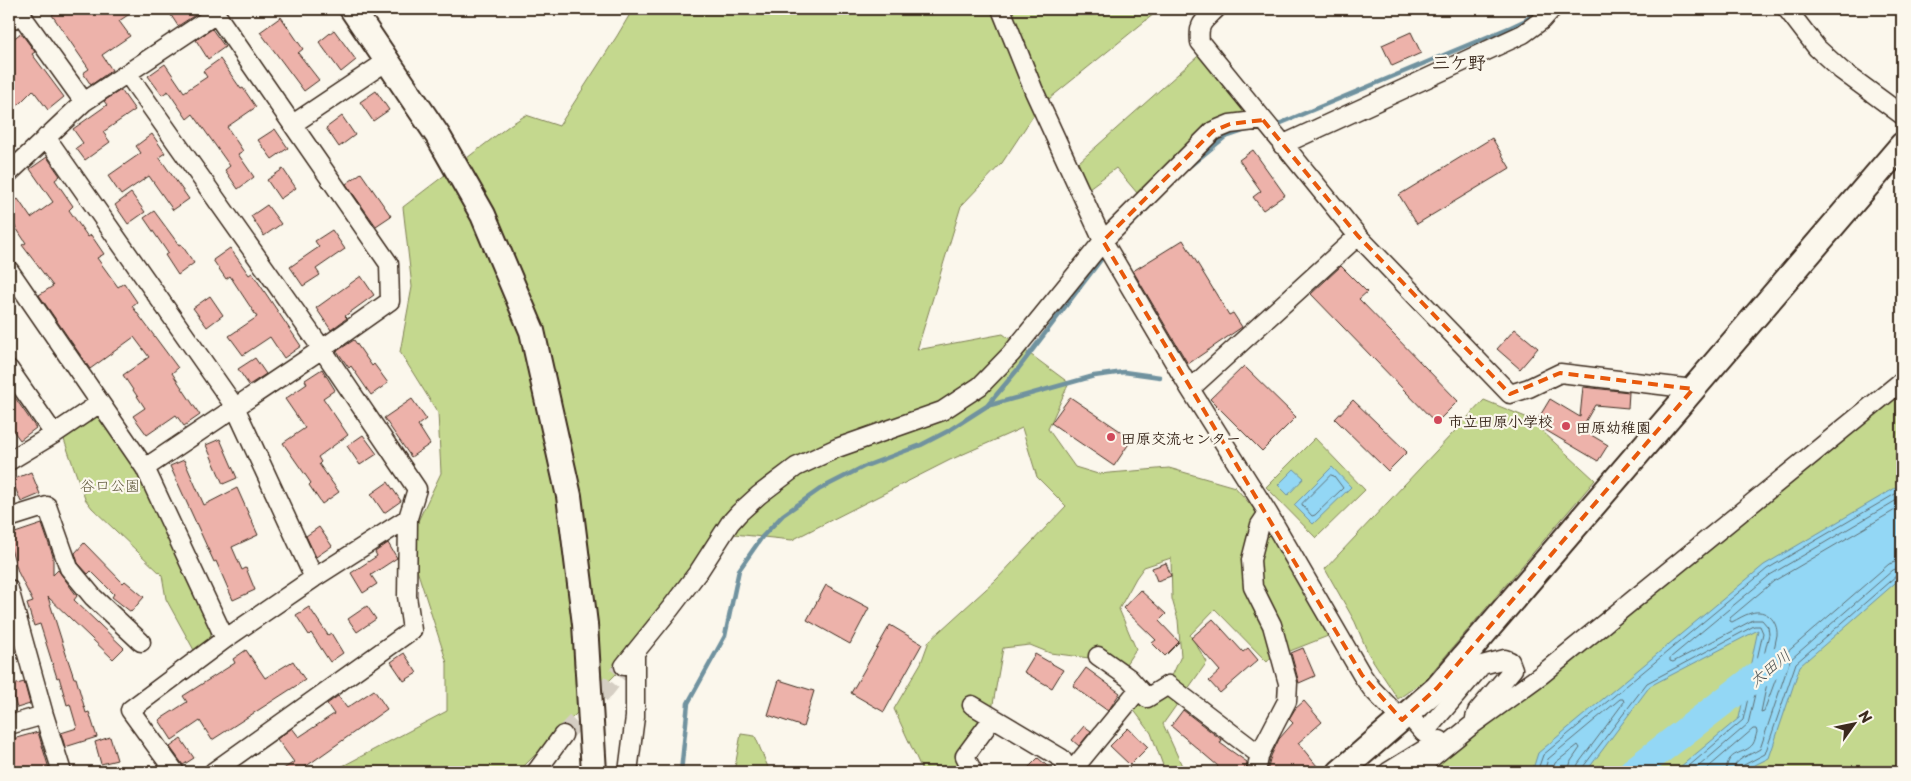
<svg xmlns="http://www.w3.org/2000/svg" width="1911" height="781" font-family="'Playpen Sans','Klee One',sans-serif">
	<rect width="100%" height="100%" fill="#fbf7ec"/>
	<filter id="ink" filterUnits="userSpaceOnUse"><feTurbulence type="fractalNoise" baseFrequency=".02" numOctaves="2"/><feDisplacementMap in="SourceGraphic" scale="10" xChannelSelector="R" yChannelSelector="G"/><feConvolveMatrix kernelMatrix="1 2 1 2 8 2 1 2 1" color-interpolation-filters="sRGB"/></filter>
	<g filter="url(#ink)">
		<path fill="#c4d88e" stroke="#808156" d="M 633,9 L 1160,9 L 1039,107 L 1002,163 L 961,206 L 917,350 L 1003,334 L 1069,383 L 1048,429 L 1075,467 L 1098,474 L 1169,468 L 1235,487 L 1257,512 L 1253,564 L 1267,529 L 1333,634 L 1280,655 L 1278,649 L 1267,662 L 1215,609 L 1190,635 L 1207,662 L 1163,724 L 1183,768 L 1171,772 L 1164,768 L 1151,733 L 1130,705 L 1168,685 L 1181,656 L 1178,620 L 1172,599 L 1171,558 L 1144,567 L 1136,578 L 1119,609 L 1136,649 L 1120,673 L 1097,659 L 1050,653 L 1030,645 L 1003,648 L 990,721 L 965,756 L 973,772 L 923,772 L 894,709 L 921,663 L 929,641 L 996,580 L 1066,506 L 1037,477 L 1022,428 L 950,460 L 792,540 L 724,533 L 624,666 L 518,772 L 334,772 L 341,767 L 447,711 L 447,663 L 408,542 L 441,473 L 438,413 L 400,352 L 412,287 L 403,207 L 510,125 L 526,115 L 559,126 L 617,36 Z
			M 1206,49 L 1256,121 L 1219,128 L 1143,200 L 1116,168 L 1081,194 L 1070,170 Z
			M 1902,386 L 1902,772 L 1415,772 Z
			M 1484,400 L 1528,418 L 1595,480 L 1426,679 L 1398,699 L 1368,653 L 1355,622 L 1325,569 Z
			M 96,413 L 139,475 L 211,632 L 210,643 L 195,652 L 166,599 L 162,575 L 92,508 L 85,499 L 62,434 Z
			M 1315,438 L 1365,490 L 1316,538 L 1266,487 Z
			M 741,734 L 755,736 L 770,772 L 734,772 Z"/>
		<path fill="#93d7f5" stroke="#70929f" d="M 1332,467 L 1351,487 L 1313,524 L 1294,505 Z
			M 1294,469 L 1304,478 L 1288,495 L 1278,485 Z
			M 1902,484 L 1902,577 L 1800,666 L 1769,758 L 1741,772 L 1674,772 L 1739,718 L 1758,630 L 1650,686 L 1586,772 L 1532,772 L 1538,753 L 1764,565 Z"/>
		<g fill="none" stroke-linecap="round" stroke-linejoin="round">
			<path stroke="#5e6f74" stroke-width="1" d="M 1331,475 L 1334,476 L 1343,488 L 1315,515 L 1312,516 L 1303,506 L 1302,504 Z
				M 1902,506 L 1774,581 L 1730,618 L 1730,621 L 1732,622 C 1738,619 1744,615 1751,613 C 1766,608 1778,621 1777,635 L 1761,712 L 1764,711 L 1785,654 L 1889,564 L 1902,560
				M 1537,772 L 1543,755 L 1767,569 L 1902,490
				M 1544,772 L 1548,759 L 1620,699 L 1623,699 L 1624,702 L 1578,764 L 1576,772
				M 1552,772 L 1555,763 L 1578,745 L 1580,748 L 1571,761 L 1568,772
				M 1582,772 L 1583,767 L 1647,683 L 1754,626 L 1760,626 L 1763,633 L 1743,720 L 1682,772
				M 1692,772 L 1748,724 L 1769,634 L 1768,627 L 1762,620 L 1753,620 L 1673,662 L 1670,661 L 1670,658 L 1770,575 L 1902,497
				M 1703,772 L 1753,729 L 1756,729 L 1757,732 C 1756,735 1755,741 1753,744 C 1744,756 1727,749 1726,772
				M 1733,772 C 1734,758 1749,756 1760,749 L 1790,660 L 1893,570 L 1902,567
				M 1739,772 L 1742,766 L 1765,754 L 1796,663 L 1897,575 L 1902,574"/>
			<path stroke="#70929f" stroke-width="4.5" d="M 1274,126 L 1511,27 L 1526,20 L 1538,9
				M 1191,165 L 1225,137 L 1246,130 L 1264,129
				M 987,406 L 1018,369 L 1106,253
				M 681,772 L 688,703 L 725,636 L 739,570 L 762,537 L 783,515 L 820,489 L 863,467 L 921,445 L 948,431 L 987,406 L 1094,376 L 1124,372 L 1160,377"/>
			<path stroke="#93d7f5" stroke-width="28" d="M 1632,772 L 1775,662"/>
		</g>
		<path fill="#edb2aa" stroke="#3b2a1e" d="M 61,9 L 137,9 L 119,21 L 130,36 L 102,55 L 112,70 L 91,85 L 83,73 L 89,69 L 52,15 Z
			M 167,9 L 191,9 L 195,15 L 178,26 Z
			M 281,17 L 303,49 L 298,53 L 319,80 L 304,91 L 260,32 Z
			M 212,29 L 225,47 L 208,59 L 196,40 Z
			M 334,30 L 356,60 L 341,72 L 319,42 Z
			M 1411,32 L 1421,53 L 1392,66 L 1382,45 Z
			M 21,33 L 35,52 L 32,54 L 64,97 L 48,110 L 33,90 L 9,114 L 9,42 Z
			M 220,59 L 241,89 L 243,88 L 256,107 L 227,127 L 243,151 L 238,154 L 254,177 L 238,189 L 225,170 L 230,166 L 193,114 L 187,119 L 168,91 L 162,95 L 148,76 L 165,64 L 184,92 L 207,77 L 203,71 Z
			M 121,90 L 135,110 L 103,132 L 110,142 L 85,160 L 76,148 L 83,143 L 73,129 L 107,105 L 104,101 Z
			M 376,91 L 389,110 L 373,121 L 360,102 Z
			M 342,116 L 355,135 L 339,147 L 326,128 Z
			M 275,129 L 288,148 L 272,159 L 258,140 Z
			M 152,134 L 165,153 L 159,157 L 189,199 L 173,210 L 149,176 L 121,195 L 108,176 L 141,153 L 136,146 Z
			M 1492,138 L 1510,168 L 1417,224 L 1399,195 Z
			M 1253,150 L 1285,195 L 1263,210 L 1253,197 L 1261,191 L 1239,160 Z
			M 47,157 L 60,176 L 55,180 L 73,206 L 69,210 L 88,237 L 91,235 L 104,254 L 97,258 L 118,287 L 124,283 L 137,302 L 132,306 L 178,368 L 172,373 L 200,415 L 184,426 L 176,415 L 147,435 L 133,416 L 145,408 L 123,375 L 149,357 L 134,337 L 90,369 L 39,295 L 53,286 L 22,245 L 26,243 L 9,217 L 9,205 L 18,199 L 31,218 L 53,202 L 30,169 Z
			M 283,169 L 296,188 L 280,199 L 267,180 Z
			M 361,173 L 391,216 L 376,226 L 346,184 Z
			M 131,193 L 145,212 L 128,224 L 115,205 Z
			M 267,205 L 281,224 L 264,236 L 251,216 Z
			M 154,211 L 179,245 L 181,244 L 194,263 L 178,275 L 165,255 L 168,253 L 144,218 Z
			M 332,230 L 345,249 L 316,269 L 320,275 L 303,286 L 290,267 L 319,247 L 315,241 Z
			M 1183,240 L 1229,315 L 1233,313 L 1242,327 L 1188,364 L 1133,271 Z
			M 230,248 L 249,275 L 252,273 L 301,346 L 284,358 L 270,337 L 243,355 L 229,336 L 257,317 L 230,276 L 226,279 L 213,260 Z
			M 1341,266 L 1367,292 L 1359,299 L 1458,401 L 1436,423 L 1311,294 Z
			M 361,276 L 374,295 L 345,316 L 347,318 L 331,330 L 316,308 Z
			M 210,296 L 223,315 L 207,327 L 193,308 Z
			M 1515,329 L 1538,348 L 1520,369 L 1497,349 Z
			M 354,340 L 372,366 L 374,364 L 388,383 L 371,395 L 351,366 L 349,368 L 337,351 Z
			M 255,358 L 266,374 L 249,385 L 238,369 Z
			M 1244,366 L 1296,417 L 1262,451 L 1210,399 Z
			M 322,369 L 335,390 L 323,398 L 348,435 L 318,457 L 321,462 L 319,464 L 339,492 L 322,504 L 309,485 L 311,483 L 283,443 L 305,428 L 285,399 L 307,384 L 305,380 Z
			M 1583,387 L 1629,392 L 1628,408 L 1595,405 L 1581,429 L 1608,445 L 1598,461 L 1535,424 L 1550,399 L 1580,417 Z
			M 9,389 L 36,428 L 20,440 L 9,425 Z
			M 1070,397 L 1132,439 L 1114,466 L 1051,423 Z
			M 412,399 L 426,419 L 418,425 L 430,444 L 411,457 L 384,418 Z
			M 1353,400 L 1407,452 L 1388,471 L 1335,419 Z
			M 363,435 L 377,454 L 360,465 L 347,446 Z
			M 220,439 L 237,478 L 223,484 L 206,445 Z
			M 184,460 L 204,505 L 237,488 L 258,535 L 232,547 L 242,570 L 246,568 L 255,590 L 233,600 L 216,561 L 214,562 L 170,466 Z
			M 31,472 L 40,494 L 21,502 L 12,480 Z
			M 388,482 L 401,501 L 384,513 L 371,494 Z
			M 42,524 L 53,556 L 53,575 L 58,570 L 77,596 L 74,600 L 124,648 L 113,659 L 48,597 L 65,651 L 74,678 L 76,678 L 86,713 L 89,712 L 97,737 L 65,747 L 61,733 L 77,728 L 70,704 L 67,705 L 59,677 L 57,678 L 40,624 L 34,626 L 27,604 L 33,602 L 18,572 L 9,542 L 9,535 Z
			M 319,527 L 332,546 L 316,557 L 306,536 Z
			M 84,543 L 123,583 L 125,581 L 144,597 L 131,612 L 112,597 L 114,594 L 91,571 L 88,574 L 78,563 L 75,553 Z
			M 388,543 L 397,558 L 371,575 L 377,584 L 363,593 L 351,573 L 377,556 L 375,552 Z
			M 1166,563 L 1171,576 L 1157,581 L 1152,568 Z
			M 826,585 L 869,608 L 850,644 L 807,620 Z
			M 1140,590 L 1166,614 L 1159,621 L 1179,642 L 1165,656 L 1152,643 L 1156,640 L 1123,608 Z
			M 367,606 L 376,619 L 357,632 L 348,619 Z
			M 309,607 L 328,635 L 331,633 L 343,653 L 330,662 L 311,633 L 309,635 L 296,615 Z
			M 1213,619 L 1243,652 L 1248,648 L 1258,660 L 1220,693 L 1209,681 L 1220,671 L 1191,638 Z
			M 890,625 L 922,644 L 884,712 L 851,693 Z
			M 1303,648 L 1315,676 L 1299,683 L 1291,653 Z
			M 246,650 L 265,678 L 293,661 L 305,680 L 212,740 L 200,721 L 172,740 L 159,720 L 187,702 L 183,696 L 235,663 L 233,659 Z
			M 404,653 L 417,673 L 404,681 L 391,662 Z
			M 1035,654 L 1063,670 L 1052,688 L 1024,672 Z
			M 1086,668 L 1120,693 L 1108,711 L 1073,686 Z
			M 779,680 L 814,691 L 803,727 L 768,715 Z
			M 24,682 L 30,704 L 17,708 L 10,686 Z
			M 374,690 L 387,709 L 298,772 L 279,772 L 294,762 L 277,739 L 292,728 L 299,737 L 334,714 L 327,704 L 338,696 L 347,708 Z
			M 1304,701 L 1322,722 L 1298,743 L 1322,772 L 1267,772 L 1271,756 L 1279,739 L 1293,723 L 1289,719 L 1295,709 Z
			M 1183,710 L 1222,740 L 1220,743 L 1247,762 L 1246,772 L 1214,772 L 1218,766 L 1171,726 Z
			M 1084,726 L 1091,731 L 1079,746 L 1072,740 Z
			M 1128,728 L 1148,747 L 1130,765 L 1110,746 Z
			M 38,732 L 50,772 L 9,772 L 9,740 Z
			M 110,737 L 117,760 L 101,764 L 95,742 Z
			M 181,739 L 194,758 L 183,765 L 170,747 Z
			M 1038,758 L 1054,772 L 1024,772 Z"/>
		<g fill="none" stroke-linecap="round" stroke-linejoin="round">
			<path stroke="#d5cec3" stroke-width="18" stroke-dasharray="18 9" stroke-linecap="butt" d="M 563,735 L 598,699 L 624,666"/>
			<g stroke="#3b2a1e" stroke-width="21">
				<path id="street" d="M 17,9 L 84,102
					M 1001,9 L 1034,91 L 1103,241 L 1190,389 L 1268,513 L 1362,675 L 1372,689 L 1402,720
					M 1216,9 C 1203,22 1198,23 1200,42 L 1358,236 L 1510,394 L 1529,388 L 1560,373 L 1693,389
					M 1787,9 L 1817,48 L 1841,70 L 1902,115
					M 127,73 L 322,349 L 417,489 L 408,518 L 407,596 L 412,630 L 213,772
					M 293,124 L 387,61
					M 46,137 L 235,407 L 314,578
					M 1282,145 L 1523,34 L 1542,20 L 1552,9
					M 9,173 L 84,102 L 216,14 L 389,264 L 390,301 L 322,349 L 145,468
					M 9,270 L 145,468 L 225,639
					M 9,369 L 54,434
					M 1190,389 L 1358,236
					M 9,461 L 54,434 L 100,403
					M 9,518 L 47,506 L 69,568 L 93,597 L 141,642
					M 9,589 L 44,715 L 62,772
					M 1098,656 L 1129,678 L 1147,698 L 1168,685 L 1260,755
					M 624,666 L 670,609 L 699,571 L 730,523 L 739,513 L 759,495 L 796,467 L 837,448 L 942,411 L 980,386 L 1011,354 L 1103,241 L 1213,131 L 1230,124 L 1263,120
					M 972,705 L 1061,758 L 1071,772
					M 1408,715 L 1424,733 L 1482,665 L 1505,659 L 1510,661 L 1513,669 L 1477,712 L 1475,718
					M 9,725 L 44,715
					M 175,772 L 130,710 L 225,639 L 314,578 L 408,518
					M 536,772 L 563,735
					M 628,772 L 635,717 L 635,652
					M 973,772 L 965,756 L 993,718
					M 1071,772 L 1139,689
					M 1256,772 L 1260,753 L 1287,701 L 1288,683 L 1272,625 L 1253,587 L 1251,560 L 1260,525 L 1268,513
					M 1388,772 L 1440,740
					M 1414,772 L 1472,725 L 1541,675 L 1902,381"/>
			</g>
			<g stroke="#3b2a1e" stroke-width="28">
				<path id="secondary" d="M 352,9 L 438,136 L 483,215 L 532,331 L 569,496 L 585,624 L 594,772
					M 9,18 L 20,9
					M 1340,772 L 1437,688 L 1902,145"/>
			</g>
			<use href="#street" stroke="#fbf7ec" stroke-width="18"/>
			<use href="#secondary" stroke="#fbf7ec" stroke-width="24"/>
		</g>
	</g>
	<path fill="none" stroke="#e8590c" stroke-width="4" stroke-dasharray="10 6" stroke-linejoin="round" d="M 1263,120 L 1358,236 L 1510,394 L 1560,373 L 1693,389 L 1437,688 L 1402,720 L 1362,675 L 1103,241 L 1213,131 L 1230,124 Z"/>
	<g fill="#d1495b" stroke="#fbf7ec" stroke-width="2">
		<circle cx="1438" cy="420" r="5"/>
		<circle cx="1566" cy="426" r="5"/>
		<circle cx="1111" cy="437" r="5"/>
	</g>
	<g text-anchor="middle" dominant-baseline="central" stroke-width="4.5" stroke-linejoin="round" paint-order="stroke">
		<g font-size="15" font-weight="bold" fill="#3b2a1e" stroke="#fbf7ec" text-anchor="start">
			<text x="1448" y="420">市立田原小学校</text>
			<text x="1576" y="426">田原幼稚園</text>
			<text x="1121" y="437">田原交流センター</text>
		</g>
		<g font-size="15" fill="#5d563a" stroke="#fbf7ec">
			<text x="110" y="484">谷口公園</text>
		</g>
		<g font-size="16" font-style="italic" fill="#515554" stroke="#fbf7ec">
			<text transform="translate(1769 667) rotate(-39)">太田川</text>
		</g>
		<g font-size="18" font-weight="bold" fill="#3b2a1e" stroke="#fbf7ec">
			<text x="1459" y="61">三ケ野</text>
		</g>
	</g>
	<rect width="1911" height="781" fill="none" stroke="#fbf7ec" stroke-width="30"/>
	<rect x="15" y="15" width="1881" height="751" fill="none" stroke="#3b2a1e" stroke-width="2" filter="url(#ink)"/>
	<g transform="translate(1854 724) rotate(57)" stroke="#fbf7ec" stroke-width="4" paint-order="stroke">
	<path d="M0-4L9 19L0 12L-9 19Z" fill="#3b2a1e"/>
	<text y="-8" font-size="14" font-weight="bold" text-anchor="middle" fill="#3b2a1e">N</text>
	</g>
</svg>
